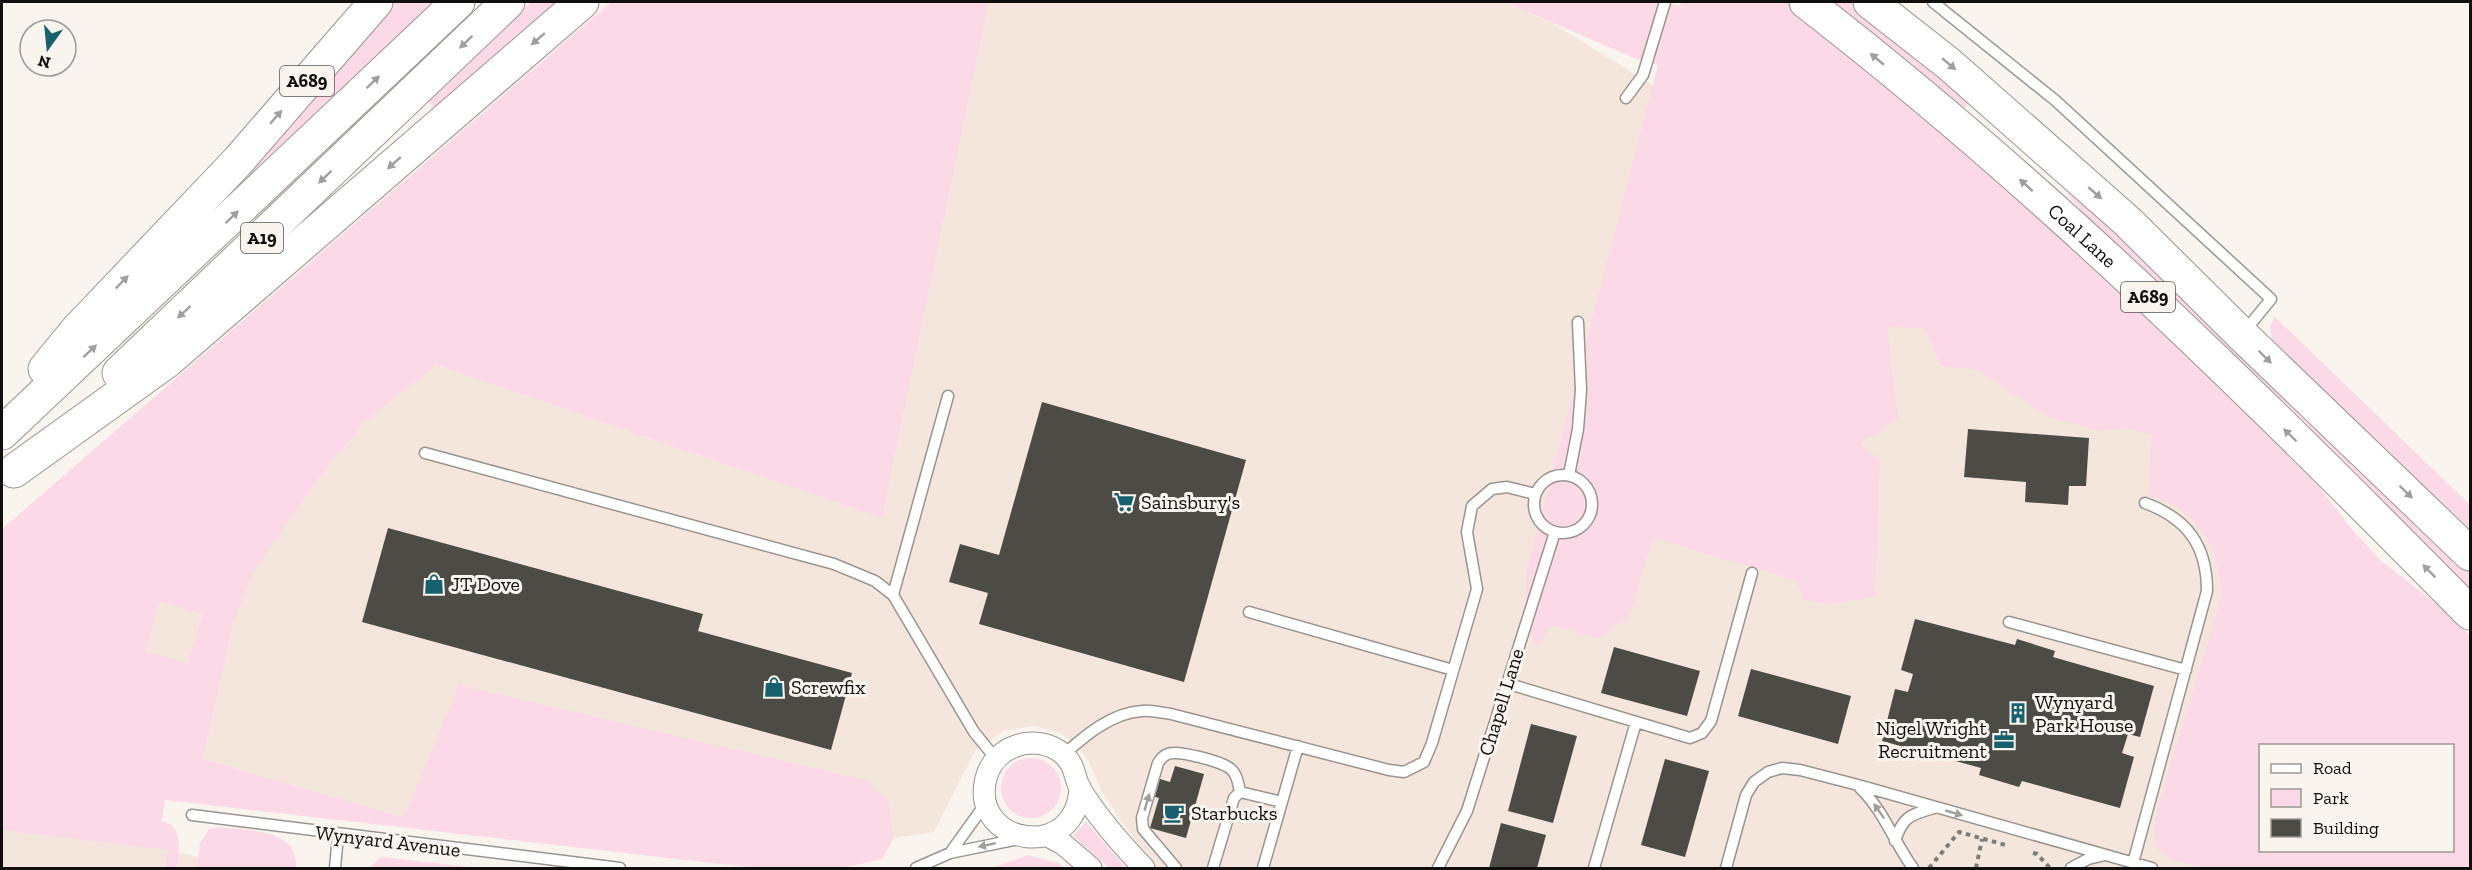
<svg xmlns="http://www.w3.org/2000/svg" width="2472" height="870" font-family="'Zilla Slab',serif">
	<rect width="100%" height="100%" fill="#faf4ef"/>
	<path fill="#f4e6dd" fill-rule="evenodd" d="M 989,2 L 1505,2 L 1552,23 L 1995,296 L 2470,708 L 2470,868 L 1157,868 L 1121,821 L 1102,792 L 1089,762 L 1077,746 L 1061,733 L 1034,726 L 1003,731 L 975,751 L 934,832 L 894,838 L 889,802 L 404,817 L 203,759 L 233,625 L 253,573 L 322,474 L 364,423 L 436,365 L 882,518 ZM 2260,746 L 2452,746 L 2452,850 L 2260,850 Z
		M 160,601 L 202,613 L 188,664 L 146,651 Z
		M 2,828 L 168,850 L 247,868 L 2,868 Z"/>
	<path fill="#fcd9e6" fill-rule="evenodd" d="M 394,2 L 435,2 L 253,179 L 247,173 Z
		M 531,2 L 570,2 L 439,112 L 426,100 Z
		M 611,2 L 989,2 L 882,518 L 436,365 L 364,423 L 322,474 L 253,573 L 233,625 L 203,759 L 404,817 L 459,685 L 865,780 L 889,802 L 894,838 L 882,859 L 843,868 L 755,868 L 165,800 L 162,821 C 185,827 178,850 177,868 L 166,868 L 168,850 L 2,830 L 2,529 ZM 160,601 L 202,614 L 188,663 L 146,651 Z
		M 1505,2 L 1668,2 L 1680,6 L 1681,2 L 1787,2 L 1920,108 L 2070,236 L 2305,468 L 2349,526 L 2380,560 L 2443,609 L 2470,635 L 2470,868 L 2201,868 C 2155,855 2149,856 2158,806 L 2221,599 C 2221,549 2198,508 2148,495 L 2152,435 L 2125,428 L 2100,431 L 2049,417 L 1978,370 L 1941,366 L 1924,328 L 1887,327 L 1898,420 L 1860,443 L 1880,460 L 1875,597 L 1828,604 L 1804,600 L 1796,580 L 1653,538 L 1629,618 L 1597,638 L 1552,625 L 1537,647 L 1525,622 L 1527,570 L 1658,65 L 1634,58 ZM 2260,746 L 2452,746 L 2452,850 L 2260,850 Z
		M 1827,2 L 1851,2 L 1971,100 L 1963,110 Z
		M 2065,191 L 2100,215 L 2470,569 L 2470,589 L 2087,217 Z
		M 2275,317 L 2470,505 L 2470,531 L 2272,341 L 2270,327 Z
		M1001 788a30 30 0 1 1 60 0a30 30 0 1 1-60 0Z
		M 1086,822 L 1126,868 L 1109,868 L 1077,840 L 1073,835 Z
		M 218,827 C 246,831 299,827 296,868 L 197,867 L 200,843 L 209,829 Z
		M 1028,855 L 1058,863 L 1064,868 L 991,868 Z
		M 380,857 L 392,858 L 476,868 L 369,868 Z"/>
	<path fill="#4d4b45" d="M 1042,402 L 1246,460 L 1184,682 L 979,624 L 988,593 L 949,582 L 960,544 L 999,555 Z
		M 1968,429 L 2089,438 L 2086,486 L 2069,486 L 2068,505 L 2025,502 L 2026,482 L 1964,477 Z
		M 388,528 L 703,614 L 698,631 L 852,673 L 831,750 L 362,622 Z
		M 1915,619 L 2015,645 L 2017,639 L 2055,651 L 2053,657 L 2154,686 L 2140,737 L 2128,734 L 2122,753 L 2134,757 L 2120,808 L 2022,781 L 2019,787 L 1979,775 L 1981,768 L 1882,741 L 1895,689 L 1908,692 L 1913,674 L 1901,670 Z
		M 1614,647 L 1700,671 L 1687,716 L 1601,693 Z
		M 1751,669 L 1851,696 L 1838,744 L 1738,716 Z
		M 1531,724 L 1577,736 L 1553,823 L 1508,811 Z
		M 1665,759 L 1709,771 L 1685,857 L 1641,845 Z
		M 1175,766 L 1204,774 L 1186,838 L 1150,828 L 1159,798 L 1155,797 L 1160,779 L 1170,782 Z
		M 1501,823 L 1546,835 L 1537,868 L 1489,868 Z"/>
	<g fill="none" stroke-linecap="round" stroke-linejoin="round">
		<g stroke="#9a948f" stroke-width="13">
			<path id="service" d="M 1933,2 L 2056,101 L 2271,299 L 2244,332
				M 1626,98 L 1643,75 L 1665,2
				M 425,453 L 834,564 L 875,581 L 893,595 L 974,732 L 996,759
				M1534 504a29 29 0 1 1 58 0a29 29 0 1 1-58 0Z
				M 1569,475 L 1578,429 L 1581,390 L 1578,322
				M 893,595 L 948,396
				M 1249,612 L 1453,670
				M 2009,622 L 2186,670
				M 1509,684 L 1690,738 L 1702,733 L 1711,721 L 1752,573
				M 1063,755 C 1086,735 1111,713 1142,711 C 1151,710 1162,713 1171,714 L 1389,770 L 1404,772 L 1424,762 L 1432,743 L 1477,589 L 1467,532 L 1472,506 L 1492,489 L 1507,487 L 1535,494
				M 1860,788 C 1884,811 1894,842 1913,868
				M 192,815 L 620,868
				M 1895,841 C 1903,816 1910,815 1934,808
				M 950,853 L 986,803
				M 2133,863 L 2207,591 C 2207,546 2188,519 2145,503
				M 335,868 L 338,835
				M 916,868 L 950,853 L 1019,839
				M 1176,868 L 1143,829 L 1142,818 L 1158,763 C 1161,758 1166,753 1173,753 C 1184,752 1218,761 1228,767 C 1237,772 1238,783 1240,792
				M 1213,868 L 1234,798 L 1240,792 L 1282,802
				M 1263,868 L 1298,746
				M 1438,868 L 1467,811 L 1555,532
				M 1594,868 L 1636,722
				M 1726,868 L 1746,795 L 1754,782 L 1768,772 L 1782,768 L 1800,770 L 1858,785 L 2152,868
				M 2071,868 L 2088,859 L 2101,856"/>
		</g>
		<g stroke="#9a948f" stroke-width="23">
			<path id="minor" d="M 1080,787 C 1077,864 969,845 986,778 C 990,763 1001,751 1016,746 C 1031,740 1050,743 1063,754 C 1077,767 1073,777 1081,790 C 1098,818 1122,845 1144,868
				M 1048,836 L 1063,844 L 1091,868"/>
		</g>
		<g stroke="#9a948f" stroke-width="35">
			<g id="trunk">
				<path id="s1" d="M 1806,2 C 2044,186 2259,399 2470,613"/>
				<path d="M 1870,2 L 1949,64 L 2127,221 L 2242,335 L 2470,554"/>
				<path d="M 45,369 L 77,330 L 238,161 L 376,2"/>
				<path d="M 119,373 L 508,2"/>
				<path d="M 2,433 L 458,2"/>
				<path d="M 14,471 L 167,361 L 582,2"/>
			</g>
		</g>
		<path stroke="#7f7b78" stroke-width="4" stroke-dasharray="4.5 4.5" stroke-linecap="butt" d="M 2033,853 L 2037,854 L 2050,868
			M 1929,868 L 1959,832 L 2009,846
			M 1976,868 L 1982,839"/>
		<use href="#service" stroke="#fff" stroke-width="10"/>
		<use href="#minor" stroke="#fff" stroke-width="21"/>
		<use href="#trunk" stroke="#fff" stroke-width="33"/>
	</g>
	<defs><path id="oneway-solid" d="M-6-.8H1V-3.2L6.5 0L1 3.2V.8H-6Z" transform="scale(1.5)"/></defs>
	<g fill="#a09f9e">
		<use href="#oneway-solid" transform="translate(538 39) rotate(139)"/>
		<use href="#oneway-solid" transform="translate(466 42) rotate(136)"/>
		<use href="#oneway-solid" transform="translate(1877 59) rotate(-140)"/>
		<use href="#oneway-solid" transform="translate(1949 64) rotate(40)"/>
		<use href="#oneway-solid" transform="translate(373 82) rotate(-44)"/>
		<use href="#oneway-solid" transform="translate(276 117) rotate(-49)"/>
		<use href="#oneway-solid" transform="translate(394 163) rotate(139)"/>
		<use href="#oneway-solid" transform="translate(325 177) rotate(136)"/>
		<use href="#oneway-solid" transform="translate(2026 185) rotate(-138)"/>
		<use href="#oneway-solid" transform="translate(2095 193) rotate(41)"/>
		<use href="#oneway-solid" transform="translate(232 217) rotate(-44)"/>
		<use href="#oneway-solid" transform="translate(122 282) rotate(-46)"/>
		<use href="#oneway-solid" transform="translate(184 312) rotate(137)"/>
		<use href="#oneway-solid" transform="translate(90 351) rotate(-43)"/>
		<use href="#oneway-solid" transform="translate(2265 357) rotate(44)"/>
		<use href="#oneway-solid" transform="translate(2290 435) rotate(-136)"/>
		<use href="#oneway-solid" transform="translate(2406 492) rotate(44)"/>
		<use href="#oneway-solid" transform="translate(2429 571) rotate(-135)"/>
		<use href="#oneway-solid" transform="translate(1147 802) rotate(-74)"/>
		<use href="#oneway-solid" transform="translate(1879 811) rotate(-125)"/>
		<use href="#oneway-solid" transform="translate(1954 813) rotate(16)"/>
		<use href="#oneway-solid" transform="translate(987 845) rotate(168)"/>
	</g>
	<defs>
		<g id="supermarket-bare" transform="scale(1.62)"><path d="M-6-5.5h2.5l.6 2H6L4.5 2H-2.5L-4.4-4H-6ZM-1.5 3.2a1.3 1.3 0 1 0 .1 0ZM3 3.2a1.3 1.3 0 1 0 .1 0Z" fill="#17616f" stroke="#faf4ef" stroke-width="2.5" paint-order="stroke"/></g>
		<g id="shop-bare" transform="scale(1.62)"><path d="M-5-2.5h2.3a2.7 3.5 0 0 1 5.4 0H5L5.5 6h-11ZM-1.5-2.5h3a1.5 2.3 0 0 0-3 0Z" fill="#17616f" stroke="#faf4ef" stroke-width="2.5" paint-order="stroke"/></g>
		<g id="building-bare" transform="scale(1.62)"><path d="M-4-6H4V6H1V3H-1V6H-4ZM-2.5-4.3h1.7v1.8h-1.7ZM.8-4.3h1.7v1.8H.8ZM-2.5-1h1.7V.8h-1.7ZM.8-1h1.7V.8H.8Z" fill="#17616f" stroke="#faf4ef" stroke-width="2.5" paint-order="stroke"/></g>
		<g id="office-bare" transform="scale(1.62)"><path d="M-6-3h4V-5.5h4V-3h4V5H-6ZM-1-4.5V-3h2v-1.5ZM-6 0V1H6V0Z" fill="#17616f" stroke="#faf4ef" stroke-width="2.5" paint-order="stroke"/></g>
		<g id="cafe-bare" transform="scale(1.62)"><path d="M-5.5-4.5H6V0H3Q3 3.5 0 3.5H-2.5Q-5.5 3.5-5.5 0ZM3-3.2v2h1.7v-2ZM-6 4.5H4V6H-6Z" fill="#17616f" stroke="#faf4ef" stroke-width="2.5" paint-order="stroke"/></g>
	</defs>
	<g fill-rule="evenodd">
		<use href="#supermarket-bare" x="1124" y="502"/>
		<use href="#shop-bare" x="434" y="584"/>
		<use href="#shop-bare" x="774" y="687"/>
		<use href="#building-bare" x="2018" y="713"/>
		<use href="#office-bare" x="2004" y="740"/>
		<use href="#cafe-bare" x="1174" y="813"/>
	</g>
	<g text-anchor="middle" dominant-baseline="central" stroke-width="6" stroke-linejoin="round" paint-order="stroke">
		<g fill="#faf4ef" stroke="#575451" stroke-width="1.5">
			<rect x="280" y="66" width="54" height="30" rx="4.5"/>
			<rect x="241" y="223" width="42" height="30" rx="4.5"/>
			<rect x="2121" y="282" width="54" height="30" rx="4.5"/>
		</g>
		<g font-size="18" font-weight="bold" fill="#110f0d">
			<text x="307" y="81">A689</text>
			<text x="262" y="238">A19</text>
			<text x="2148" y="297">A689</text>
		</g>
		<g font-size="20" fill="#110f0d" stroke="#faf4ef">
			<text stroke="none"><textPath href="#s1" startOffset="362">Coal Lane</textPath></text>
			<text transform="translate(1501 702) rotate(-73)">Chapell Lane</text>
			<text transform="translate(388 841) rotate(7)">Wynyard Avenue</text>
		</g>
		<g font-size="20" fill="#110f0d" stroke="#faf4ef" text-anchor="start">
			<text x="1141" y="502">Sainsbury's</text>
			<text x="451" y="584">JT Dove</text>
			<text x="791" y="687">Screwfix</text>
			<text x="2035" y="702">Wynyard<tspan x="2035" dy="23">Park House</tspan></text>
			<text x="1987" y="728" text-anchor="end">Nigel Wright<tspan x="1987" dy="23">Recruitment</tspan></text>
			<text x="1191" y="813">Starbucks</text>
		</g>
	</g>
	<rect width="2472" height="870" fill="none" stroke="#110f0d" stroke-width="6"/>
	<rect x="2259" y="744" width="195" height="108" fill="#faf4ef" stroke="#9d9895" stroke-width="1.5"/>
	<rect x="2271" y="764" width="30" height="9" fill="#ffffff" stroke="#9d9895" stroke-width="1.5"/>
	<text x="2313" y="774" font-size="18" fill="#110f0d">Road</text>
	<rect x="2271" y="789" width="30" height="18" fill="#fcd9e6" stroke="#9d9895" stroke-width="1.5"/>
	<text x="2313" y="804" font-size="18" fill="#110f0d">Park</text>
	<rect x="2271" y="819" width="30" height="18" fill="#4d4b45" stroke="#9d9895" stroke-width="1.5"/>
	<text x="2313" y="834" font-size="18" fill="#110f0d">Building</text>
	<g transform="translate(48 48) rotate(195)"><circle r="28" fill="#faf4ef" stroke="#9d9895" stroke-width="1.5"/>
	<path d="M0-4.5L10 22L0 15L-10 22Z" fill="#17616f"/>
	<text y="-9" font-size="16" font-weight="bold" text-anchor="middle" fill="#110f0d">N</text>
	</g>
</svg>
